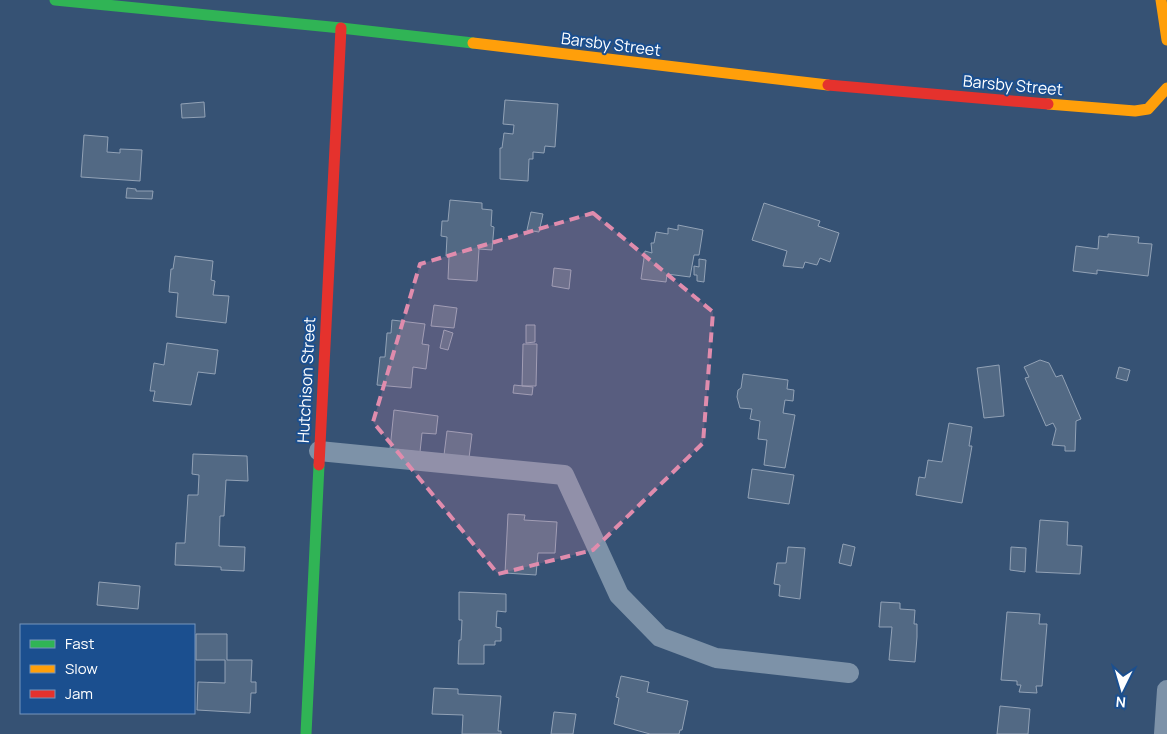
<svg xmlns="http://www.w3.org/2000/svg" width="1167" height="734" font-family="Manrope,sans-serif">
	<rect width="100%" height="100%" fill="#365274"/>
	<path fill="#526984" stroke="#92a2b6" d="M 505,100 L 558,104 L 555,147 L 545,146 L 544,153 L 533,152 L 533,159 L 529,159 L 528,181 L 500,179 L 500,148 L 502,148 L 504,133 L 513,134 L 514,125 L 503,124 Z
		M 204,102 L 205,117 L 182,118 L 181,104 Z
		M 84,135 L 108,137 L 107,152 L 120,153 L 120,149 L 142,150 L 140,181 L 81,177 Z
		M 127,188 L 136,189 L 136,191 L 153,191 L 152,199 L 126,198 Z
		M 450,200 L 482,203 L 482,209 L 492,210 L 491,226 L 494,227 L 492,250 L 479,249 L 477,281 L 448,279 L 449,256 L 446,256 L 447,237 L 441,236 L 442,221 L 448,221 Z
		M 764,203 L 820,221 L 818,226 L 839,233 L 830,262 L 820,258 L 817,265 L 805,262 L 803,268 L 783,266 L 787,251 L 752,240 Z
		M 531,212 L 543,214 L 539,232 L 527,230 Z
		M 678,225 L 703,230 L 699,255 L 694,255 L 690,277 L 667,274 L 666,282 L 641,279 L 645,251 L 652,253 L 651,243 L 654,243 L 656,232 L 668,234 L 668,228 L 678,230 Z
		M 1108,234 L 1139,237 L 1138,243 L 1152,244 L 1148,276 L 1097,270 L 1097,274 L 1073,271 L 1076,246 L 1098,249 L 1099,236 L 1108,237 Z
		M 175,256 L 213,261 L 211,280 L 215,281 L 213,295 L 229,296 L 226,323 L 176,317 L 178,293 L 169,292 L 171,269 L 173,269 Z
		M 699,259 L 706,260 L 704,282 L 697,281 L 697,275 L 694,275 L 694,266 L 699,267 Z
		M 554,268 L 571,270 L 569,289 L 552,286 Z
		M 434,305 L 457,308 L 454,328 L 431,326 Z
		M 392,320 L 425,324 L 422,344 L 429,345 L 426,369 L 413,367 L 411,388 L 377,385 L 380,357 L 385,357 L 387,333 L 391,333 Z
		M 526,325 L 535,325 L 535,342 L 526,343 Z
		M 444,330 L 453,333 L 448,350 L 440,348 Z
		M 167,343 L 218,350 L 215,374 L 198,372 L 191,405 L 153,401 L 155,391 L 150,391 L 154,363 L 164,365 Z
		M 523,344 L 537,344 L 536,386 L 522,386 Z
		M 1040,360 L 1049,363 L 1056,377 L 1062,375 L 1081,419 L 1076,421 L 1075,451 L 1065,451 L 1065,446 L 1052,445 L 1056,429 L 1053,423 L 1046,426 L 1025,378 L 1029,377 L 1024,367 Z
		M 999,365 L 1004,416 L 984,418 L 977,368 Z
		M 1119,367 L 1130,370 L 1127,381 L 1116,378 Z
		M 743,374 L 788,380 L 787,389 L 794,390 L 793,401 L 785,400 L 783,413 L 795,415 L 785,468 L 764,465 L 767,440 L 758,439 L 760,421 L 750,419 L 752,409 L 740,408 L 737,397 L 738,390 L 741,388 Z
		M 514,385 L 533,387 L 532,395 L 513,393 Z
		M 394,410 L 438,416 L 436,434 L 422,433 L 420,452 L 390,449 Z
		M 949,423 L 972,427 L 969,446 L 972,446 L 962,503 L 916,495 L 919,477 L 925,478 L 928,460 L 942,462 Z
		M 447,431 L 472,434 L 469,458 L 444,455 Z
		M 193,454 L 247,456 L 248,481 L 226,480 L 224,516 L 220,516 L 219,546 L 245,547 L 244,571 L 221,570 L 221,567 L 175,565 L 176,543 L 185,543 L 188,495 L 198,495 L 199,475 L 192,474 Z
		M 752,469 L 794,475 L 789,504 L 748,498 Z
		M 508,514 L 525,515 L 524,520 L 557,522 L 555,553 L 538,553 L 536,575 L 505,573 Z
		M 1040,520 L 1068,522 L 1067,545 L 1082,546 L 1080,574 L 1036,572 Z
		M 843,544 L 855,547 L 851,566 L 839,563 Z
		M 788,547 L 805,548 L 800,599 L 779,596 L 780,585 L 774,584 L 777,563 L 786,563 Z
		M 1011,547 L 1026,548 L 1025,572 L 1010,570 Z
		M 99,582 L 140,586 L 138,609 L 97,605 Z
		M 459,592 L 506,594 L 506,612 L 497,611 L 496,627 L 501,628 L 501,641 L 495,641 L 495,645 L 484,645 L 484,664 L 458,664 L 459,640 L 461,640 L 462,620 L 459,620 Z
		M 881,602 L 900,603 L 900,609 L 915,610 L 914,624 L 917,624 L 917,637 L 915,662 L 889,660 L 892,627 L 879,627 Z
		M 1007,612 L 1040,614 L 1039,624 L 1047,624 L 1042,686 L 1036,686 L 1037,693 L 1019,692 L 1021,685 L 1017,685 L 1017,681 L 1001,680 Z
		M 196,634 L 227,634 L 227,660 L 252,660 L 251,682 L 256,682 L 256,693 L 251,693 L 250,713 L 197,710 L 198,682 L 225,683 L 225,660 L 196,660 Z
		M 621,676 L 649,682 L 647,692 L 688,701 L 682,730 L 680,730 L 679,734 L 650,734 L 614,724 L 619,698 L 616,697 Z
		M 434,688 L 458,689 L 458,694 L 501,696 L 498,731 L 501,731 L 501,734 L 462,734 L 463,715 L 432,714 Z
		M 1000,706 L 1030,709 L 1028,734 L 997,734 Z
		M 554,712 L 576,714 L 573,734 L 551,734 Z"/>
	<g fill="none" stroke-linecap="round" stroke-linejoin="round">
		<path stroke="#7d92a8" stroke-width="20" d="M 319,451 L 564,475 L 619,595 L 660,637 L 716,658 L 849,673
			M 1164,734 L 1167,690"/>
		<path stroke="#30b455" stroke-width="11" d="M 55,0 L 341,28 L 473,43
			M 306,734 L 319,465"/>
		<path stroke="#ff9f0a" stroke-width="11" d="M 1161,0 L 1167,40
			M 473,43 L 828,85
			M 1048,104 L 1135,111 L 1148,109 L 1167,88"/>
		<path stroke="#e5322d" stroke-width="11" d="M 828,85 L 1048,104
			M 319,465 L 341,28"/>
	</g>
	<path fill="#e08cad" fill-opacity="0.2" stroke="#e08cad" stroke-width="4" stroke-dasharray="10 6" stroke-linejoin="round" d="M 593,213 L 713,312 L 703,443 L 593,550 L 498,574 L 373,422 L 420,264 Z"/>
	<g text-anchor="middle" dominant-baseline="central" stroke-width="4" stroke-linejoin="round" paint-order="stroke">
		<g font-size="16" fill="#fff" stroke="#1b4f8f">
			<text transform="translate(611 44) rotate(7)">Barsby Street</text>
			<text transform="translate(1013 85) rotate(5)">Barsby Street</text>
			<text transform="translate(306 380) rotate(-87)">Hutchison Street</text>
		</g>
	</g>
	<rect x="20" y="624" width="175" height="90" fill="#1b4f8f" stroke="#7695bc"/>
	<rect x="30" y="640" width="25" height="8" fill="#30b455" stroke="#7695bc"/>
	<text x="65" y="649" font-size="15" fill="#ffffff">Fast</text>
	<rect x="30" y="665" width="25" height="8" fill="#ff9f0a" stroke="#7695bc"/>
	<text x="65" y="674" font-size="15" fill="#ffffff">Slow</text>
	<rect x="30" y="690" width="25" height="8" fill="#e5322d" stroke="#7695bc"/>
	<text x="65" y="699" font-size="15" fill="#ffffff">Jam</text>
	<g transform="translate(1122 689) rotate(185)" stroke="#1b4f8f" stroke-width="4" paint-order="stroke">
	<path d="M0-4L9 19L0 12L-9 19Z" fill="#ffffff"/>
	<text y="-8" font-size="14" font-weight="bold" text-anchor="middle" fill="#ffffff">N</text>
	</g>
</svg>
